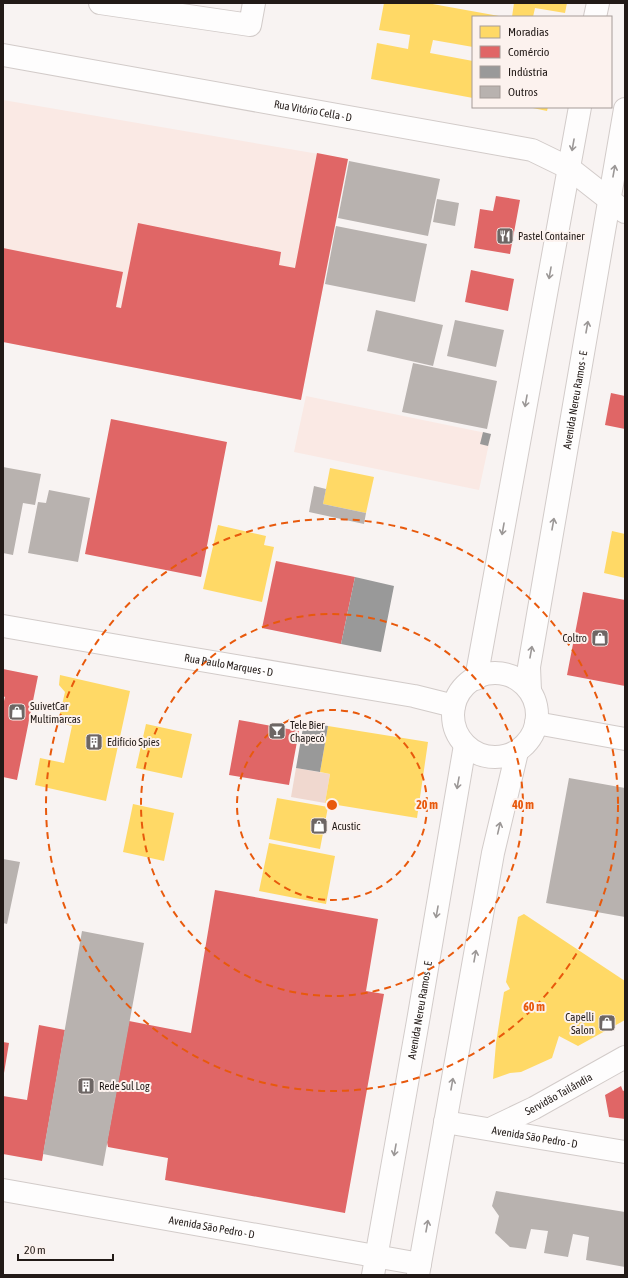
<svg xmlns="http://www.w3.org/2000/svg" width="628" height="1278" font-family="'Asap Condensed',sans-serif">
	<rect width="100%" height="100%" fill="#f8f3f2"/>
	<path fill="#fae9e4" d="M 3,100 L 348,159 L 301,400 L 3,342 Z
		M 306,396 L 491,434 L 479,490 L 294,452 Z"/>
	<path fill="#f0d8cf" d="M 296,768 L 330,774 L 325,803 L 291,797 Z"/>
	<path fill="#ffd966" d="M 384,3 L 427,3 L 499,16 L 473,17 L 473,47 L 433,40 L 430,53 L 473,61 L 473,98 L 371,79 L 377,43 L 408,49 L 410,35 L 379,30 Z
		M 514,3 L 567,3 L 565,13 L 535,8 L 533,17 L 512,17 Z
		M 528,107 L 548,107 L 547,111 Z
		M 330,468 L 374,477 L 366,513 L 323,504 Z
		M 218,525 L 266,536 L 264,545 L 274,547 L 262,602 L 203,589 Z
		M 612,531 L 625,534 L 625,578 L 604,573 Z
		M 60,675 L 130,691 L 106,801 L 35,785 L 40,758 L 64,763 L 72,726 L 58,722 L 65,692 L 59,685 Z
		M 146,724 L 192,734 L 182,778 L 136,768 Z
		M 328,726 L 428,742 L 417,818 L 325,803 L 330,774 L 320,772 Z
		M 277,798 L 328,807 L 320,849 L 269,839 Z
		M 133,804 L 174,813 L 164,861 L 123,852 Z
		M 269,843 L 335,856 L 326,904 L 259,891 Z
		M 524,914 L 625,981 L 625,1020 L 578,1046 L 559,1036 L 552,1058 L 521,1072 L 510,1073 L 493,1079 L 496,1043 L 504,992 L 510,989 L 506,982 L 518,917 Z"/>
	<path fill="#e06666" d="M 317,153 L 348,159 L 301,400 L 3,342 L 3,248 L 123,272 L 116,307 L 121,308 L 138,223 L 281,252 L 279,265 L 295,268 Z
		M 496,196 L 520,200 L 510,254 L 474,248 L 480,209 L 493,211 Z
		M 471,270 L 514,279 L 508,311 L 465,302 Z
		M 611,393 L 625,396 L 625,429 L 605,425 Z
		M 111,419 L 227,442 L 201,577 L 85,554 Z
		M 276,561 L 355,577 L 341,644 L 262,628 Z
		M 583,592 L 625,600 L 625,686 L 567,675 Z
		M 3,669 L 38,676 L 17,780 L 3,777 L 3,705 L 5,697 L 3,696 Z
		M 239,720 L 299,731 L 289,785 L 229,775 Z
		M 215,890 L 378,919 L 366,991 L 384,994 L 345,1213 L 165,1180 L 168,1158 L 108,1147 L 107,1142 L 129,1021 L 191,1033 Z
		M 39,1025 L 65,1030 L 42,1161 L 3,1154 L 3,1096 L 27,1100 Z
		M 3,1042 L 9,1043 L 4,1073 L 3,1073 Z
		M 621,1086 L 623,1091 L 625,1090 L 625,1119 L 609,1117 L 605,1095 Z"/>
	<path fill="#999" d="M 483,432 L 491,434 L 488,446 L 480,444 Z
		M 355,577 L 394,586 L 381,652 L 341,644 Z
		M 304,722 L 328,726 L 320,772 L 296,768 Z"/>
	<path fill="#b8b2af" d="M 349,161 L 440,179 L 428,236 L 338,218 Z
		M 437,199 L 459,203 L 455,226 L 433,222 Z
		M 336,226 L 427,244 L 415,302 L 325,284 Z
		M 376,310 L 443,325 L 433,366 L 367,351 Z
		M 455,320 L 504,330 L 496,367 L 447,356 Z
		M 413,363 L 497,381 L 487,429 L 402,412 Z
		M 3,467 L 41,474 L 35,505 L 23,503 L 13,555 L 3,553 Z
		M 314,486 L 326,489 L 323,504 L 366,513 L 364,524 L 309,512 Z
		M 49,490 L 90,498 L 78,562 L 28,553 L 38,502 L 46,503 Z
		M 569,778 L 625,788 L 625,917 L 546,903 Z
		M 3,859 L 20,862 L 7,924 L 3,923 Z
		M 82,931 L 144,943 L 103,1166 L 43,1154 Z
		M 496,1191 L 625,1212 L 625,1267 L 586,1260 L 589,1237 L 573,1234 L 568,1257 L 544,1253 L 548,1231 L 531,1229 L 526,1249 L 510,1247 L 495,1233 L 499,1216 L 492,1206 Z"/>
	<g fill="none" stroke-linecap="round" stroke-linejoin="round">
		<g stroke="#d2cbc9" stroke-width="24">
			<g id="minor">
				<path d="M 100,3 L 250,25 L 254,3"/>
				<path d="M 595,17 L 598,3"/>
				<path id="s1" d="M 3,55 L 532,150 L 569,168 L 625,212"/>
				<path id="s2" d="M 3,626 L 147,651 L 414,696 L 454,706"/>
				<circle cx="495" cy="715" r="42"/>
				<path d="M 476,679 L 580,107"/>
				<path id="s3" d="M 530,691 L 529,667 L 625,109"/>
				<path d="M 536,723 L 625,739"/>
				<path id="s4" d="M 445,1122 L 625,1152"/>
				<path id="s5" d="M 490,1129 L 534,1108 L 625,1057"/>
				<path id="s6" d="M 3,1190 L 420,1264"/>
				<path id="s7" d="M 373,1275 L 418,1021 L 465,745"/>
				<path d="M 418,1275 L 493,853 L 517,752"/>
			</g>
		</g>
		<use href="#minor" stroke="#fefdfd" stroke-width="22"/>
	</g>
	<defs><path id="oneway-shaft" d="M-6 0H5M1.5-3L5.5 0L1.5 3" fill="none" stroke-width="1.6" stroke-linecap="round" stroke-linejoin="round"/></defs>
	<g stroke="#9b9796">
		<use href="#oneway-shaft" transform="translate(573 145) rotate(100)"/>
		<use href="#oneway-shaft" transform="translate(614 171) rotate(-80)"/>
		<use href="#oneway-shaft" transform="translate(550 273) rotate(100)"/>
		<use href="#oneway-shaft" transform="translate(587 327) rotate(-80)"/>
		<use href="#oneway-shaft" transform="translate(526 401) rotate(100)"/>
		<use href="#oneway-shaft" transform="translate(553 524) rotate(-80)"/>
		<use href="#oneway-shaft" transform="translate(503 529) rotate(100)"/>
		<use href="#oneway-shaft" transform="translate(531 652) rotate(-80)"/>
		<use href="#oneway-shaft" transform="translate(458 783) rotate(100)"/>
		<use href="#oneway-shaft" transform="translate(499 828) rotate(-77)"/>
		<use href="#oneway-shaft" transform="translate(437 912) rotate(100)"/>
		<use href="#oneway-shaft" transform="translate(475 956) rotate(-80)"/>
		<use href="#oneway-shaft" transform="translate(452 1084) rotate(-80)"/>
		<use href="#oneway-shaft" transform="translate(395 1150) rotate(100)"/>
		<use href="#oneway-shaft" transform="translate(427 1226) rotate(-80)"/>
	</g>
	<g fill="none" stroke="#e8590c" stroke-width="2" stroke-dasharray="7 5">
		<circle cx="332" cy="805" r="95"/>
		<circle cx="332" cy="805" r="191"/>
		<circle cx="332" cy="805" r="286"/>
	</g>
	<defs>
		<g id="restaurant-square" transform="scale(0.9)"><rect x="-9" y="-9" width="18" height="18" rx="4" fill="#6d6664" stroke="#fcf2ee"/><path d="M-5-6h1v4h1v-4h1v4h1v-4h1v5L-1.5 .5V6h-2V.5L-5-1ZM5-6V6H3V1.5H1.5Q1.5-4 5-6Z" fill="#fff"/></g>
		<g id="shop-square" transform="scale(0.9)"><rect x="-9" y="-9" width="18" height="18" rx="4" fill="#6d6664" stroke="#fcf2ee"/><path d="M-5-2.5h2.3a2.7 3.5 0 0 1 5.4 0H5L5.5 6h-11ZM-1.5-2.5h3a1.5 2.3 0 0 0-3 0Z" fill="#fff"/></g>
		<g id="bar-square" transform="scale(0.9)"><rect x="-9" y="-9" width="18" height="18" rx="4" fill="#6d6664" stroke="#fcf2ee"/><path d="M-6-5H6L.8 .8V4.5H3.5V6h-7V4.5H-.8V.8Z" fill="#fff"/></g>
		<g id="building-square" transform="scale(0.9)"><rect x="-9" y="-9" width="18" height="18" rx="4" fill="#6d6664" stroke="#fcf2ee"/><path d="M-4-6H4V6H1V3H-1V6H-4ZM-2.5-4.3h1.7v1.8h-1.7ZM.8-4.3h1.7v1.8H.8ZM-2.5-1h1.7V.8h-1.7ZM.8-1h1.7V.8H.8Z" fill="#fff"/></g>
	</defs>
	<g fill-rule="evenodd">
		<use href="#restaurant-square" x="505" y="236"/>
		<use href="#shop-square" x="600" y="638"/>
		<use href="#shop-square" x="17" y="712"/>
		<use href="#bar-square" x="277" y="731"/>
		<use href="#building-square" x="94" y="742"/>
		<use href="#shop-square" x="319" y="826"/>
		<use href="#shop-square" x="607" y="1023"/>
		<use href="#building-square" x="86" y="1086"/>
	</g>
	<g text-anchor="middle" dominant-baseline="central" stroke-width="4" stroke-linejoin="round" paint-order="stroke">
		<g font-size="11" fill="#221a17" stroke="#fcf2ee">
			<text stroke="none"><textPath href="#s1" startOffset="315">Rua Vitório Cella - D</textPath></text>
			<text stroke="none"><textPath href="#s3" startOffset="295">Avenida Nereu Ramos - E</textPath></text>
			<text stroke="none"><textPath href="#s2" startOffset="229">Rua Paulo Marques - D</textPath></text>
			<text stroke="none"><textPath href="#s7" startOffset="269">Avenida Nereu Ramos - E</textPath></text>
			<text stroke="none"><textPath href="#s5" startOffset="77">Servidão Tailândia</textPath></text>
			<text stroke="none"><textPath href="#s4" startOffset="91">Avenida São Pedro - D</textPath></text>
			<text stroke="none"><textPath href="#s6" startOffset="212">Avenida São Pedro - D</textPath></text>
		</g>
		<g font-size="11" fill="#221a17" stroke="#fcf2ee" text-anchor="start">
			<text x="518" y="236">Pastel Container</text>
			<text x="587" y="638" text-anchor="end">Coltro</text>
			<text x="30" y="706">SuivetCar<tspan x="30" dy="13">Multimarcas</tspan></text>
			<text x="290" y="725">Tele Bier<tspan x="290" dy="13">Chapecó</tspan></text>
			<text x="107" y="742">Edifício Spies</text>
			<text x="332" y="826">Acustic</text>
			<text x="594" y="1017" text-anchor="end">Capelli<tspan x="594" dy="13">Salon</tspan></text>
			<text x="99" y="1086">Rede Sul Log</text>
		</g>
	</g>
	<circle cx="332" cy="805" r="6" fill="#e8590c" stroke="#fcf2ee" stroke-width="2"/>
	<g font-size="12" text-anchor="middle" font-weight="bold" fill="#e8590c" stroke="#fcf2ee" stroke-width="4" stroke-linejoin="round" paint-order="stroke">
		<text x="427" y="809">20 m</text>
		<text x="523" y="809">40 m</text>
		<text x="534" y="1011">60 m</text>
	</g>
	<rect width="628" height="1278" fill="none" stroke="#221a17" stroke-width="8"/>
	<rect x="472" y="16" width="140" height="92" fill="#fcf2ee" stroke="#a59c98"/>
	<rect x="480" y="26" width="20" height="12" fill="#ffd966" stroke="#a59c98"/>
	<text x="508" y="36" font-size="12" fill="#221a17">Moradias</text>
	<rect x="480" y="46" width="20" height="12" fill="#e06666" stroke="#a59c98"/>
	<text x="508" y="56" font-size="12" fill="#221a17">Comércio</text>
	<rect x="480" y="66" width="20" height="12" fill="#999999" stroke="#a59c98"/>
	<text x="508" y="76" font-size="12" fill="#221a17">Indústria</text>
	<rect x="480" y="86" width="20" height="12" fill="#b8b2af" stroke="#a59c98"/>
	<text x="508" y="96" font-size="12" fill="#221a17">Outros</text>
	<path d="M18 1254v6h95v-6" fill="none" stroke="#221a17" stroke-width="2"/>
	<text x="24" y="1254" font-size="12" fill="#221a17" stroke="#fcf2ee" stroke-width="3" paint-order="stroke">20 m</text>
</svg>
